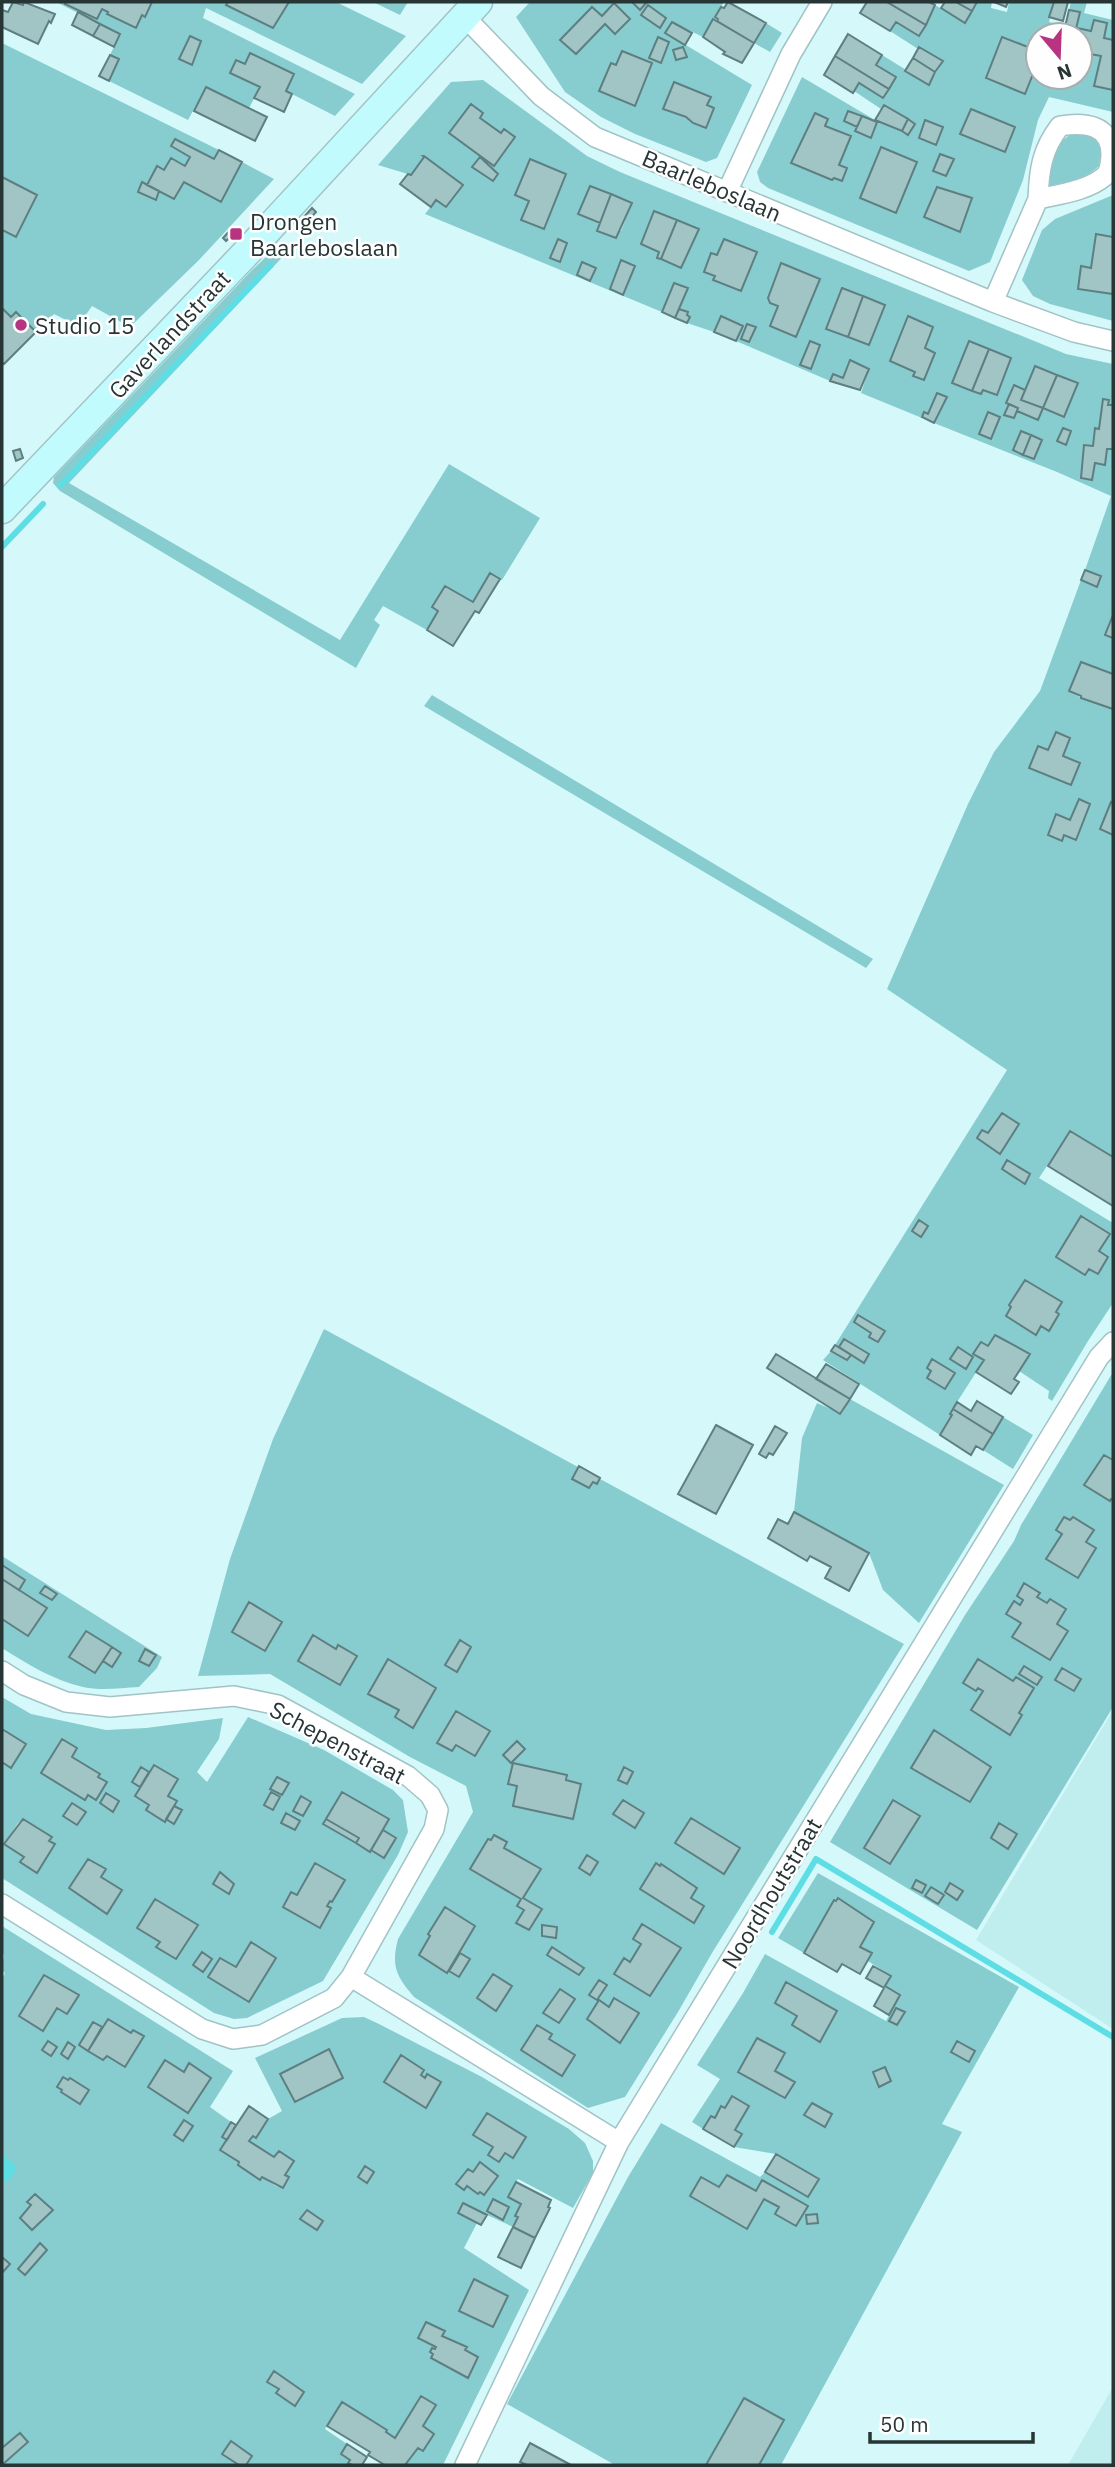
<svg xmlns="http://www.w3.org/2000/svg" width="1115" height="2467" font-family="'IBM Plex Sans',sans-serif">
	<rect width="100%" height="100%" fill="#d5f9fb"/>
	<path fill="#c0edee" d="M 1113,1710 L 1113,2029 L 976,1940 Z
		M 1113,2387 L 1113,2465 L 1068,2465 Z"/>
	<path fill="#87cdd0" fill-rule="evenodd" d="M 56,2 L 66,2 L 65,5 L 96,19 L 102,9 L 108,12 L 108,14 L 135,28 L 142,15 L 145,17 L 152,2 L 228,2 L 227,5 L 273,28 L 289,2 L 336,2 L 406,36 L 362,84 L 206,8 L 203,18 L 355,94 L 335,116 L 286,91 L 294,74 L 251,53 L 245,64 L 236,60 L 230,72 L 260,87 L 249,108 L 206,87 L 188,120 L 109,81 L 119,60 L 110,55 L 120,34 Z
		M 373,2 L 408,2 L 400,15 Z
		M 530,2 L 632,2 L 640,10 L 646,4 L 644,2 L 724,2 L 715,17 L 717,21 L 713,19 L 703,37 L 672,22 L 666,33 L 752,85 L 717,158 L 706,162 L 635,134 L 601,117 L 565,92 L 516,17 ZM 614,4 L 630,19 L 616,34 L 605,24 L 575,54 L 561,40 L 591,7 L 602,16 ZM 648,5 L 666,18 L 660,28 L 641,15 ZM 658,38 L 669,42 L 661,63 L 649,58 ZM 622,51 L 652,63 L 599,91 L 611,63 L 616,65 ZM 711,97 L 707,105 L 714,108 L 693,121 L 663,109 Z
		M 977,2 L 992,2 L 991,8 L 1007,12 L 1009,2 L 1054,2 L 1049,22 L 1075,29 L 1080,12 L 1069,10 L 1071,2 L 1087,2 L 1084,13 L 1113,20 L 1113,40 L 1104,38 L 1094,20 L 1091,31 L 1077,28 L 1075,35 L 1038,35 L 1038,51 L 1002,38 L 986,79 L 1025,94 L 1038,58 L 1038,77 L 1080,77 L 1080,52 L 1101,56 L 1094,86 L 1113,90 L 1113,112 L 1049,97 L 1038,120 L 1023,180 L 990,262 L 969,271 L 768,188 L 760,182 L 757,172 L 802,77 L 875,120 L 908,134 L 915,123 L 884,105 L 881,109 L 854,91 L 859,83 L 883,97 L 896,77 L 876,65 L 882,55 L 929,84 L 943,61 L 919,47 L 918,49 L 890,31 L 896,22 L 919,36 L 935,5 L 966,23 ZM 848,111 L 877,123 L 870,137 L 856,131 L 857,127 L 844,121 ZM 815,113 L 828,119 L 825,126 L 851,136 L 839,165 L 847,168 L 842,181 L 834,178 L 832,180 L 791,163 ZM 925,120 L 943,127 L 936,145 L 919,138 ZM 1015,127 L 1004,152 L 961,134 ZM 881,147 L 917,162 L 896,212 L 860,197 ZM 957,192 L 971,198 L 960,232 L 924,217 L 933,194 L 955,194 Z
		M 766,23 L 782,33 L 770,52 L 754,43 Z
		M 2,43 L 219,150 L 214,159 L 175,139 L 171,147 L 190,157 L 185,166 L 171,159 L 164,170 L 157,166 L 147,185 L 142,183 L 138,192 L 156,200 L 159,191 L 174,199 L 184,182 L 221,202 L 242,162 L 274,179 L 199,260 L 130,327 L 92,306 L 78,326 L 54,314 L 36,332 L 17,313 L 11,317 L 2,308 L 2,230 L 16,237 L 37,195 L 2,177 Z
		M 483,80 L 587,156 L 620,172 L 1066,354 L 1113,364 L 1113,405 L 1108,405 L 1109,400 L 1103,399 L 1099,429 L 1095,428 L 1093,446 L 1084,446 L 1081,478 L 1092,480 L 1095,463 L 1105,464 L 1107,449 L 1113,449 L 1113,615 L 1105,634 L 1113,638 L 1113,674 L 1081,662 L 1069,691 L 1081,698 L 1113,709 L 1113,803 L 1111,802 L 1100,829 L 1113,835 L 1113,1157 L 1070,1131 L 1039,1178 L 1113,1223 L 1113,1303 L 1088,1341 L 1052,1401 L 1048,1398 L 1049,1391 L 1019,1371 L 1029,1354 L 995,1335 L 988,1346 L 981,1342 L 974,1353 L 984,1360 L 950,1413 L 952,1415 L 940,1435 L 823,1360 L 831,1351 L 847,1360 L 851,1355 L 865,1362 L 869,1354 L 845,1339 L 839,1347 L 835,1345 L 1007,1070 L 887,989 L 968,804 L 994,752 L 1040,691 L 1081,580 L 1097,586 L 1101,576 L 1085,570 L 1111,496 L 1057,472 L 934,423 L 946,397 L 937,393 L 928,414 L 925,413 L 922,418 L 861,393 L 869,369 L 850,360 L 843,378 L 830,381 L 736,341 L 733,321 L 721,316 L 714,332 L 687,323 L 690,317 L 687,315 L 688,312 L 679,309 L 688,288 L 675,283 L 662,312 L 425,214 L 436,200 L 446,207 L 462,185 L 424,156 L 411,175 L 378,165 L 451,82 ZM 530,159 L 566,174 L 544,229 L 521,220 L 529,201 ZM 590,186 L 632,203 L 621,231 L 597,231 L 600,223 L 578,214 ZM 654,211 L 699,229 L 681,267 L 657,258 L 659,252 L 641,244 ZM 724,239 L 756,252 L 714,279 L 715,276 L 704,271 L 711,254 L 717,255 ZM 557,240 L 567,244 L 559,262 L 550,258 ZM 621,261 L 635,266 L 623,294 L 610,288 ZM 582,263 L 595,268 L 590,281 L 577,276 ZM 781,263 L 820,279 L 796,336 L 778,306 L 771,303 L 768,299 ZM 842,288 L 884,305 L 869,345 ZM 908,317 L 933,327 L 925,348 L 935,353 L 924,380 L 913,376 L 915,372 L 890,361 ZM 968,342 L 1011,358 L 997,395 L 983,390 L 981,394 L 952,383 ZM 1035,366 L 1078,383 L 1064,417 L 1043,408 L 1038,420 L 1017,411 L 1014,418 L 1004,415 L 1009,404 L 1006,402 L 1013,385 L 1025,390 ZM 1021,431 L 1042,440 L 1034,459 L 1013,450 ZM 1056,732 L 1070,738 L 1063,756 L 1048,750 ZM 1079,800 L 1090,804 L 1076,839 L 1064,835 L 1062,841 L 1048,835 L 1056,815 L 1070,820 ZM 1002,1114 L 1019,1124 L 1000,1153 L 977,1138 L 982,1130 L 988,1133 ZM 1081,1217 L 1110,1234 L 1099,1251 L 1097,1274 L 1089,1269 ZM 1025,1280 L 1062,1303 L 1056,1312 L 1059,1315 L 1049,1331 L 1041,1326 L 1036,1334 L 1006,1316 L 1011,1307 L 1009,1305 ZM 858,1315 L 885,1331 L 878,1342 L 869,1337 L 871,1333 L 854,1322 ZM 958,1347 L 973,1357 L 966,1369 L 950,1359 ZM 932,1360 L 955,1373 L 944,1389 L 927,1378 L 931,1371 L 927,1367 Z
		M 1074,133 L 1083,133 L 1095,137 L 1101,151 L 1099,166 L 1088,175 L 1049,190 C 1050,169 1051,142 1074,133 Z
		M 1113,195 L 1113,237 L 1096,235 L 1091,268 L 1081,267 L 1078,288 L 1113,294 L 1113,321 L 1050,304 L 1033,296 L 1022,280 L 1042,230 L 1055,219 Z
		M 291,248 L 69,483 L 340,640 L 449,464 L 540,518 L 502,580 L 490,573 L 473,602 L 445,586 L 432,607 L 438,611 L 427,630 L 383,606 L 374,620 L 380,625 L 356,668 L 60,491 L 53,483 L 54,477 L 252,270 L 268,255 Z
		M 432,695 L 873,959 L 866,968 L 424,706 Z
		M 324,1329 L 904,1644 L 712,1953 L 678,2012 L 625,2097 L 588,2108 L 414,1997 C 396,1976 391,1966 398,1939 L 473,1812 L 466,1786 L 410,1757 L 270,1674 L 198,1676 L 230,1559 L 273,1439 ZM 249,1602 L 282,1621 L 265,1651 L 232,1632 ZM 313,1635 L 336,1649 L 338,1645 L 356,1656 L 298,1661 ZM 460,1640 L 471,1647 L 457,1671 L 445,1664 ZM 388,1659 L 436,1688 L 413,1727 L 395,1718 L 399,1710 L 369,1694 ZM 456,1711 L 490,1731 L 475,1756 L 456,1745 L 452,1751 L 438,1742 ZM 513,1763 L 567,1775 L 572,1819 L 513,1806 L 517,1786 L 508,1784 ZM 691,1818 L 740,1848 L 724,1873 L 675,1843 ZM 495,1835 L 507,1842 L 504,1848 L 540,1869 L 523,1898 L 542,1909 L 529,1930 L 516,1923 L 524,1910 L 517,1906 L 521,1899 L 470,1869 L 488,1839 L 491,1840 ZM 656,1864 L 660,1866 L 661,1864 C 678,1875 689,1894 699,1913 L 693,1922 L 640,1889 ZM 445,1908 L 459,1952 L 469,1959 L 459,1976 L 449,1971 L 447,1972 L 419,1955 L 430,1936 L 428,1934 ZM 642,1925 L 681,1948 L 650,1996 L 615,1974 L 630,1962 L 641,1944 L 633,1939 ZM 552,1947 L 584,1967 L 579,1975 L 547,1955 ZM 493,1974 L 512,1986 L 496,2010 L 477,1998 ZM 560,1989 L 575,1999 L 559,2023 L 544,2013 ZM 614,1998 L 639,2013 L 620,2042 L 587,2019 L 599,2001 L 609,2007 ZM 537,2025 L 552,2034 L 549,2039 L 521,2050 Z
		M 1113,1372 L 1113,1460 L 1104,1455 L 1084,1485 L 1109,1500 L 1113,1500 L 1113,1707 L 977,1930 L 830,1842 L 965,1615 L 1014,1541 L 1021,1525 ZM 1073,1517 L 1086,1542 L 1096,1548 L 1078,1578 L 1047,1559 ZM 1024,1584 L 1039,1593 L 1037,1597 L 1047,1603 L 1050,1599 L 1066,1609 L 1057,1624 L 1068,1631 L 1050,1660 L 1012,1637 L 1021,1623 L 1006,1613 L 1013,1601 L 1020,1605 L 1023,1600 L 1017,1596 ZM 978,1659 L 1013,1681 L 1016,1677 L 1034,1688 L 1019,1713 L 1022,1715 L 1010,1734 L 971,1711 L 983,1691 L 963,1683 ZM 1025,1666 L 1041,1677 L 1036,1685 L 1019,1674 ZM 1062,1669 L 1081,1679 L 1074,1691 L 1056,1680 ZM 934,1730 L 991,1767 L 970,1802 L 911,1768 ZM 893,1800 L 919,1816 L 891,1863 L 864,1847 ZM 1000,1823 L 1017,1834 L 1008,1849 L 991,1838 Z
		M 850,1399 L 1004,1485 L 919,1623 L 883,1590 L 869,1553 L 794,1512 L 802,1438 L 817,1403 L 840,1413 Z
		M 1003,1417 L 1033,1435 L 1013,1469 L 983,1450 Z
		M 2,1556 L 162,1657 L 157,1668 L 139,1687 C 121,1688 101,1691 83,1687 C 53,1680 27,1664 2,1648 L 2,1619 L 28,1636 L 47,1608 L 2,1579 ZM 85,1631 L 121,1653 L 112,1667 L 103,1661 L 95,1673 L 69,1657 Z
		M 2,1697 L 31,1714 L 106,1730 L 146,1728 L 223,1718 L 219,1739 L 197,1772 L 207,1782 L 248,1717 L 324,1750 L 393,1790 L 403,1800 L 408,1832 L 398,1855 L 323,1981 L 247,2018 L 234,2019 L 214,2013 L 2,1878 L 2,1762 L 11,1767 L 25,1744 L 2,1729 ZM 62,1739 L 76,1748 L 72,1757 L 100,1774 L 98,1777 L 107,1782 L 88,1795 L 85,1799 L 41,1773 ZM 154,1765 L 178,1779 L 168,1796 L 177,1801 L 174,1806 L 182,1811 L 174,1823 L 166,1819 L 164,1821 L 146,1810 L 149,1805 L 135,1796 ZM 301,1797 L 311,1803 L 302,1816 L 293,1811 ZM 23,1819 L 52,1837 L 49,1841 L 55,1844 L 37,1873 L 21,1863 L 24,1857 L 4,1844 L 18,1823 ZM 326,1819 L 383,1830 L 396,1838 L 384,1858 L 323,1824 ZM 315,1863 L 327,1906 L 331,1909 L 320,1928 L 291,1892 L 297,1895 ZM 220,1872 L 234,1884 L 229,1893 L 213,1884 ZM 155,1899 L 197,1925 L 176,1959 L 157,1947 L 160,1942 L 138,1928 ZM 251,1942 L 276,1958 L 248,2002 L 208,1977 L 220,1958 L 236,1967 Z
		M 818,1873 L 1019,1987 L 942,2124 L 962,2132 L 781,2465 L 615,2465 L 507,2404 L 628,2177 L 661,2123 L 760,2177 L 765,2172 L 808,2197 L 819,2179 L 776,2154 L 734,2147 L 741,2134 C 730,2127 731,2113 722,2106 L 715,2118 L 711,2116 L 703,2129 L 692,2122 L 720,2079 L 697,2065 L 743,1993 L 765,1954 L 886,2021 L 900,1995 L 885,1986 L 891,1976 L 868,1961 L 872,1953 L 860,1947 L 874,1922 L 838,1899 L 834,1900 L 804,1953 L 778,1938 ZM 787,1983 L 837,2012 L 820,2041 L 792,2025 L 797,2016 L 775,2003 ZM 757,2038 L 785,2053 L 775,2071 L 795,2082 L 785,2098 L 739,2072 ZM 812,2103 L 832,2115 L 825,2127 L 805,2116 ZM 727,2175 L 756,2191 L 762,2181 L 808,2206 L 796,2226 L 776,2214 L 779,2207 L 764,2199 L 747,2228 L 690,2196 L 701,2177 L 719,2187 Z
		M 2,1926 L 233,2071 L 210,2107 L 231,2122 L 227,2140 L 220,2150 L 239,2162 L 238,2166 L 259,2179 L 262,2177 L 276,2186 L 283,2187 L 289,2177 L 285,2175 L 294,2161 L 279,2151 L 274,2157 L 249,2141 L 253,2136 L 256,2138 L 268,2119 L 282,2111 L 255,2058 L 342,2018 L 364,2017 L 379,2024 L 482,2077 L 569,2129 L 585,2143 L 593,2161 L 593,2173 L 573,2208 L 518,2179 L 508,2197 L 521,2204 L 515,2216 L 518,2217 L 513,2227 L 463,2204 L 458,2212 L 477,2223 L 464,2248 L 529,2290 L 443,2465 L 405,2465 L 418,2448 L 423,2451 L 434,2434 L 423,2426 L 436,2405 L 422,2396 L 395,2438 L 386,2432 L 386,2429 L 342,2402 L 325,2429 L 347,2444 L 341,2454 L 350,2460 L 349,2463 L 352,2465 L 2,2465 L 2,1979 L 5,1973 L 2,1970 L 4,1955 L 2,1953 ZM 44,1975 L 79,1995 L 67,2014 L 57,2008 L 43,2031 L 19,2016 ZM 108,2019 L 131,2033 L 134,2030 L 144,2036 L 125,2067 L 107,2056 L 103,2060 L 79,2045 L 93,2022 L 102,2027 ZM 329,2050 L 343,2078 L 295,2102 L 281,2074 ZM 401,2055 L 424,2069 L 421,2075 L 425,2078 L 428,2075 L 441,2083 L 425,2108 L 384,2082 ZM 165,2060 L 184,2072 L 190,2064 L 211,2078 L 188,2113 L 148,2087 ZM 183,2121 L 193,2126 L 184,2141 L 174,2135 ZM 474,2280 L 508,2296 L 493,2327 L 459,2311 ZM 426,2322 L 445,2331 L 442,2336 L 466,2347 L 467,2378 L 431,2359 L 433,2354 L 430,2352 L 436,2347 L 418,2338 ZM 274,2372 L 304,2393 L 294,2406 L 276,2394 L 279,2389 L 267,2382 Z"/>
	<path fill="#5edee4" d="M 2,2154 L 15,2165 L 14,2175 L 7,2181 L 2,2182 Z"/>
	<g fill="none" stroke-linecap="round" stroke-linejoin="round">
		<path stroke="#5edee4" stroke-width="6" d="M 61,485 L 271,265
			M 2,547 L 43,504
			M 772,1932 L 816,1859 L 1113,2037"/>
	</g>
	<path fill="#a1c4c5" stroke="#5e7f81" stroke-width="2" d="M 13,2 L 23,5 L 24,2 L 55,14 L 51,23 L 49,21 L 38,44 L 2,27 L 2,10 L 8,12 Z
		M 66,2 L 152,2 L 145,17 L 142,15 L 136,28 L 107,14 L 108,12 L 102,9 L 97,19 L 65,4 Z
		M 228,2 L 289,2 L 273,28 L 226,5 Z
		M 632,2 L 644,2 L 646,3 L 640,10 Z
		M 728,2 L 766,23 L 754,43 L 717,21 L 718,19 L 715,17 L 721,7 L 724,8 Z
		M 867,2 L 887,2 L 926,25 L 919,36 L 896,22 L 890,31 L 860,13 Z
		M 887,2 L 929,2 L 935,5 L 926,25 Z
		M 945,2 L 956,2 L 972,11 L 965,23 L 941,8 Z
		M 956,2 L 977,2 L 972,11 Z
		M 994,2 L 1008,2 L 1006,7 Z
		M 1054,2 L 1068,2 L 1063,21 L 1049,17 Z
		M 614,3 L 630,19 L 615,34 L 605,24 L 576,54 L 560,40 L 592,7 L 602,16 Z
		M 648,5 L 666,18 L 660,28 L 641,15 Z
		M 1069,10 L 1080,12 L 1076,29 L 1065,27 Z
		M 78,12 L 100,24 L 93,36 L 72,25 Z
		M 713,19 L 754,43 L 742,63 L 723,54 L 725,52 L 703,37 Z
		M 1094,20 L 1107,23 L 1104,38 L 1113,40 L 1113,90 L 1094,86 L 1101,56 L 1080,52 L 1080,35 L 1075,35 L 1077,28 L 1091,31 Z
		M 672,22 L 692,33 L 685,45 L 665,33 Z
		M 100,24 L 120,34 L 114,47 L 93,36 Z
		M 848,34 L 882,55 L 876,65 L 896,77 L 889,89 L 835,56 Z
		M 190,36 L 201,41 L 192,65 L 179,59 Z
		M 658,37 L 669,42 L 661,63 L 649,58 Z
		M 1002,37 L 1038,51 L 1036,63 L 1037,64 L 1025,94 L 986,78 Z
		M 683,47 L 687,57 L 676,60 L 673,50 Z
		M 919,47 L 943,61 L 935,72 L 913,58 Z
		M 622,51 L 652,63 L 635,106 L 599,91 L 611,63 L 616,65 Z
		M 250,53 L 294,74 L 286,91 L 292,94 L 284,112 L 254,98 L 260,87 L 230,73 L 236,60 L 245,64 Z
		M 110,55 L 119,59 L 109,81 L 99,76 Z
		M 835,56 L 889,89 L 883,98 L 859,83 L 853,93 L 824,75 Z
		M 913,58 L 935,72 L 929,85 L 905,71 Z
		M 674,82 L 711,97 L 707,105 L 714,108 L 706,128 L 693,123 L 686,117 L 663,109 Z
		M 206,87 L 267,117 L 255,141 L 194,111 Z
		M 471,104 L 483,113 L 480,118 L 501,133 L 504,129 L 515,137 L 494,166 L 449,133 Z
		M 884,105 L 908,119 L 902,131 L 875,120 Z
		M 971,109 L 1015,127 L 1005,152 L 960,134 Z
		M 848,111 L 862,116 L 857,127 L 844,121 Z
		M 815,113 L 828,119 L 825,126 L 851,136 L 839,165 L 847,168 L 842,181 L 834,178 L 832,180 L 791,163 Z
		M 862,116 L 877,122 L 871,138 L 855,131 Z
		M 908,119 L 915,124 L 908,135 L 902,131 Z
		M 925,120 L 943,127 L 936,145 L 919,138 Z
		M 175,139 L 214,159 L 219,150 L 242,162 L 221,202 L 184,182 L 174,199 L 147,185 L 157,166 L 164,170 L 171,158 L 185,166 L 190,157 L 171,146 Z
		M 881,147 L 917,162 L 896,213 L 860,198 Z
		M 940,154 L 954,159 L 946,176 L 933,171 Z
		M 423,156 L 424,156 L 463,185 L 446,207 L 436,200 L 431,207 L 400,184 L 408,174 L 411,175 L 424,157 Z
		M 480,157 L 498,174 L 493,181 L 472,167 Z
		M 530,159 L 566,174 L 544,229 L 521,220 L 529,201 L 515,195 Z
		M 2,177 L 37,195 L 16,237 L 2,230 Z
		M 142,182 L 159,191 L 156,200 L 138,192 Z
		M 590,186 L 611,194 L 600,223 L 578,214 Z
		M 937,187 L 972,198 L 960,232 L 924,217 Z
		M 611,194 L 632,203 L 616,238 L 597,231 Z
		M 312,208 L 316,212 L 306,223 L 302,219 Z
		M 654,211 L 677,220 L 661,259 L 657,258 L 659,252 L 641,244 Z
		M 677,220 L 699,229 L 681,268 L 661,259 Z
		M 232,228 L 236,232 L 226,241 L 223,238 Z
		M 1096,234 L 1113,237 L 1113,294 L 1078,289 L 1081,266 L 1091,268 Z
		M 558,239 L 567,243 L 560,262 L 550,258 Z
		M 724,239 L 757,252 L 741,291 L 713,280 L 715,276 L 704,272 L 711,253 L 717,255 Z
		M 621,260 L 635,266 L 623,295 L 610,289 Z
		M 582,262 L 596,268 L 590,281 L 577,275 Z
		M 781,263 L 820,279 L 796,337 L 770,326 L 778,306 L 770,303 L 768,298 Z
		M 674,283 L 688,288 L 675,318 L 662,312 Z
		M 842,288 L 863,296 L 848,337 L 826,329 Z
		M 863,296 L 885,305 L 869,345 L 848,337 Z
		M 2,308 L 11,317 L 16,312 L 36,332 L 4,364 L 2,362 Z
		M 679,309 L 688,312 L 687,315 L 690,317 L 687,323 L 675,318 Z
		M 721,316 L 743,326 L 736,341 L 714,332 Z
		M 908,316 L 933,327 L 925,348 L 935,353 L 924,380 L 913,376 L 915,372 L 890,361 Z
		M 747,324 L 756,327 L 749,342 L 741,339 Z
		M 810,341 L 820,345 L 811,369 L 800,365 Z
		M 969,341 L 989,349 L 972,391 L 952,383 Z
		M 989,349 L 1011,358 L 997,395 L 983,390 L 981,394 L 972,391 Z
		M 850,360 L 869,369 L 860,390 L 830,381 L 833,374 L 843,378 Z
		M 1035,366 L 1057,375 L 1043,408 L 1021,400 Z
		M 1057,375 L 1078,383 L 1064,417 L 1043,408 Z
		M 1014,385 L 1025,390 L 1021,400 L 1043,408 L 1038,420 L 1017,411 L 1018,408 L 1006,403 Z
		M 937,393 L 947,397 L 934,423 L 922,417 L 924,412 L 928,414 Z
		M 1103,399 L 1109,400 L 1108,405 L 1113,405 L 1113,449 L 1107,449 L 1105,465 L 1095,463 L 1092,480 L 1081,478 L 1084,445 L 1093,446 L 1095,428 L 1099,429 Z
		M 1009,404 L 1018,408 L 1014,418 L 1004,415 Z
		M 988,412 L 1000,417 L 991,439 L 979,434 Z
		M 1063,428 L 1071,431 L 1066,445 L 1057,441 Z
		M 1021,431 L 1031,435 L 1023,455 L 1013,450 Z
		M 1031,435 L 1042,440 L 1034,459 L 1023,455 Z
		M 20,449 L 23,458 L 16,461 L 13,451 Z
		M 1085,570 L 1101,576 L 1097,587 L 1081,580 Z
		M 490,573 L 500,579 L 479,613 L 475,611 L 453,646 L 427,630 L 438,611 L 432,607 L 445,586 L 473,602 Z
		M 1113,615 L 1113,638 L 1105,635 Z
		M 1081,662 L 1113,674 L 1113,709 L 1081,698 L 1081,696 L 1069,691 Z
		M 1056,732 L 1070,738 L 1063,756 L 1080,763 L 1071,785 L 1029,768 L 1038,746 L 1048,750 Z
		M 1079,799 L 1090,804 L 1076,840 L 1064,835 L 1062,841 L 1048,835 L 1056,814 L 1070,820 Z
		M 1111,802 L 1113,803 L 1113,835 L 1100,829 Z
		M 1002,1113 L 1019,1124 L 1000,1154 L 977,1138 L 982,1130 L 988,1133 Z
		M 1070,1131 L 1113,1157 L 1113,1206 L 1048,1166 Z
		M 1007,1160 L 1030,1174 L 1025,1184 L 1002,1169 Z
		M 1081,1216 L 1110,1234 L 1099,1251 L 1108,1257 L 1098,1274 L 1089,1269 L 1085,1275 L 1056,1257 Z
		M 919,1220 L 928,1226 L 921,1237 L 912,1231 Z
		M 1025,1280 L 1062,1302 L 1056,1312 L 1059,1314 L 1049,1331 L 1041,1326 L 1036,1335 L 1006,1316 L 1011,1307 L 1009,1305 Z
		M 858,1315 L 885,1331 L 878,1342 L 869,1337 L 871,1333 L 854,1322 Z
		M 995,1335 L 1030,1354 L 1014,1379 L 1019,1382 L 1011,1394 L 976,1372 L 984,1360 L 973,1354 L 981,1342 L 988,1346 Z
		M 844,1339 L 869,1354 L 864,1363 L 839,1347 Z
		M 835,1345 L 851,1355 L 847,1360 L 831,1351 Z
		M 958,1347 L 973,1357 L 966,1369 L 950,1359 Z
		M 776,1354 L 850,1399 L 840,1414 L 767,1368 Z
		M 932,1359 L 955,1373 L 945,1389 L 927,1378 L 931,1371 L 927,1368 Z
		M 826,1364 L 859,1384 L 850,1399 L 816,1379 Z
		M 977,1401 L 1003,1417 L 993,1434 L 953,1409 L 957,1402 L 971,1411 Z
		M 953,1409 L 993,1434 L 983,1450 L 976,1446 L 971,1455 L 940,1435 L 952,1415 L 950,1414 Z
		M 716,1425 L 753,1445 L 716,1514 L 678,1494 Z
		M 775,1426 L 787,1433 L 773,1455 L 769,1453 L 766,1458 L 759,1454 Z
		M 1104,1455 L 1113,1460 L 1113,1500 L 1111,1499 L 1110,1501 L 1084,1485 Z
		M 579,1466 L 600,1478 L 597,1484 L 593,1482 L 589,1488 L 572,1479 Z
		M 794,1512 L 869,1553 L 849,1591 L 825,1578 L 831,1567 L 810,1556 L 807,1561 L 768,1538 L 778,1519 L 788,1524 Z
		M 1064,1517 L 1070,1520 L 1073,1517 L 1094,1530 L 1086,1542 L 1096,1548 L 1078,1578 L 1046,1559 L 1062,1534 L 1056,1530 Z
		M 2,1565 L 25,1580 L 19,1590 L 2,1579 Z
		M 2,1579 L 47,1608 L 28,1636 L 2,1619 Z
		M 1024,1583 L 1040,1593 L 1037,1597 L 1047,1603 L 1050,1599 L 1066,1609 L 1057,1624 L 1068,1631 L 1050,1660 L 1012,1637 L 1021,1623 L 1006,1614 L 1014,1601 L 1020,1605 L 1023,1600 L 1017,1596 Z
		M 45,1586 L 57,1594 L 52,1600 L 40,1593 Z
		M 249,1602 L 282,1622 L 265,1651 L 232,1632 Z
		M 86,1631 L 112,1647 L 95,1673 L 69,1657 Z
		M 313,1635 L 336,1649 L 338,1645 L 357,1656 L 340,1685 L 298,1661 Z
		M 460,1640 L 471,1647 L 457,1672 L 445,1665 Z
		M 112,1647 L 121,1653 L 112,1667 L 103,1661 Z
		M 145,1649 L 156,1655 L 149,1666 L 139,1661 Z
		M 388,1659 L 436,1688 L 413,1728 L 395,1717 L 399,1710 L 368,1694 Z
		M 978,1659 L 1013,1681 L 1016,1677 L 1034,1688 L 1019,1713 L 1022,1715 L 1010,1735 L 971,1710 L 983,1691 L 978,1688 L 976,1691 L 963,1683 Z
		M 1024,1666 L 1042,1677 L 1037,1685 L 1019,1674 Z
		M 1062,1668 L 1081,1679 L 1074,1691 L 1055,1680 Z
		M 456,1711 L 490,1731 L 475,1756 L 456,1745 L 452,1751 L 437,1743 Z
		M 2,1729 L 26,1744 L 11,1768 L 2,1762 Z
		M 934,1730 L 991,1767 L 970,1802 L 911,1768 Z
		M 62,1739 L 77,1748 L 72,1757 L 100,1774 L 98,1777 L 107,1782 L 96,1800 L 88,1795 L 85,1800 L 41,1773 Z
		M 517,1741 L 525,1749 L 511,1763 L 503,1755 Z
		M 513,1763 L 567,1775 L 566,1780 L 581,1784 L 573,1819 L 513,1806 L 517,1786 L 508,1784 Z
		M 154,1765 L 178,1779 L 168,1796 L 177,1801 L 165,1822 L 146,1810 L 149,1805 L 135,1796 Z
		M 141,1767 L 149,1772 L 140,1787 L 132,1782 Z
		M 624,1767 L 633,1772 L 627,1784 L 618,1780 Z
		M 277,1777 L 289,1783 L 282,1795 L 270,1789 Z
		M 271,1792 L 280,1797 L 273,1810 L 264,1805 Z
		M 342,1792 L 389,1819 L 370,1852 L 356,1843 L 359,1838 L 326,1819 Z
		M 106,1793 L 119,1801 L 113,1812 L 100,1803 Z
		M 301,1796 L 311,1802 L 303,1816 L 293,1811 Z
		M 623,1800 L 644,1813 L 635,1828 L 613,1814 Z
		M 893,1800 L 920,1816 L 890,1864 L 864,1848 Z
		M 72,1803 L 86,1812 L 77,1825 L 63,1816 Z
		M 174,1806 L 182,1810 L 174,1824 L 166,1819 Z
		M 286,1813 L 300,1821 L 295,1830 L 281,1823 Z
		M 691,1818 L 740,1848 L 724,1874 L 675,1843 Z
		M 23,1819 L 52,1837 L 49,1841 L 55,1844 L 37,1873 L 20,1862 L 24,1857 L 4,1844 Z
		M 326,1819 L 359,1838 L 356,1843 L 323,1824 Z
		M 999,1823 L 1017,1834 L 1008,1849 L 991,1838 Z
		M 383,1830 L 396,1838 L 384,1858 L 371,1850 Z
		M 494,1835 L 507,1842 L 504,1848 L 541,1869 L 523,1898 L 542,1909 L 529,1930 L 516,1923 L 524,1910 L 517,1906 L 521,1899 L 470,1869 L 488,1839 L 491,1840 Z
		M 587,1855 L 598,1862 L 590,1875 L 579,1868 Z
		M 88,1859 L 106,1869 L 101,1877 L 122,1890 L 107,1914 L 69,1888 Z
		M 315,1863 L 345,1880 L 332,1902 L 330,1901 L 327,1906 L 331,1908 L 320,1928 L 283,1907 L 291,1892 L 297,1895 Z
		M 656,1863 L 660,1866 L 661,1864 L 697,1888 L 691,1898 L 704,1906 L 694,1923 L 640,1889 Z
		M 220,1872 L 234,1884 L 229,1894 L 213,1884 Z
		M 916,1880 L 926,1885 L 922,1893 L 912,1888 Z
		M 950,1883 L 963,1891 L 957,1900 L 945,1892 Z
		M 931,1887 L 944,1895 L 938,1904 L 925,1896 Z
		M 838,1898 L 874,1922 L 860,1947 L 872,1953 L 860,1974 L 842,1964 L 837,1972 L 804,1953 L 834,1900 L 836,1901 Z
		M 155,1899 L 198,1925 L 176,1959 L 156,1947 L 160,1942 L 137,1928 Z
		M 445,1907 L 475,1926 L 447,1973 L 419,1955 L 430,1936 L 428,1934 Z
		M 642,1924 L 681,1948 L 650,1996 L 614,1974 L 624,1958 L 630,1962 L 641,1944 L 633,1939 Z
		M 542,1925 L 557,1927 L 556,1938 L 542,1936 Z
		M 251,1942 L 276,1958 L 249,2002 L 208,1977 L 220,1958 L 236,1967 Z
		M 552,1947 L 584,1968 L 579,1975 L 547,1955 Z
		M 202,1952 L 212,1959 L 203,1972 L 193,1965 Z
		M 460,1953 L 470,1959 L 459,1977 L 449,1971 Z
		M 873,1966 L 891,1976 L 885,1986 L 900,1995 L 889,2015 L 874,2006 L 884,1988 L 866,1978 Z
		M 493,1974 L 512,1986 L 496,2011 L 477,1998 Z
		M 44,1975 L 79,1995 L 67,2014 L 57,2008 L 43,2031 L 19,2016 Z
		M 599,1980 L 607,1985 L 597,2000 L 589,1995 Z
		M 786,1982 L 837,2011 L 820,2042 L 792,2025 L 797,2016 L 775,2003 Z
		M 560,1989 L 575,1999 L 559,2023 L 543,2013 Z
		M 614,1998 L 639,2013 L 620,2043 L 587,2019 L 599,2000 L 609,2007 Z
		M 896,2008 L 905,2012 L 897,2025 L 889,2021 Z
		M 108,2019 L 131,2033 L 133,2030 L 144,2036 L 125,2067 L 107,2056 L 103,2060 L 88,2051 Z
		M 93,2022 L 102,2027 L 88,2051 L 79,2045 Z
		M 537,2025 L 552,2034 L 549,2039 L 575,2055 L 562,2076 L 521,2050 Z
		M 757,2038 L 785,2053 L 775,2071 L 795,2082 L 785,2098 L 738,2072 Z
		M 48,2041 L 57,2047 L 51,2056 L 42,2050 Z
		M 957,2041 L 975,2051 L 969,2062 L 951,2052 Z
		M 68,2042 L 75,2047 L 68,2059 L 61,2054 Z
		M 329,2049 L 343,2078 L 295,2102 L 280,2074 Z
		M 401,2055 L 424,2070 L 421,2075 L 425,2078 L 427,2074 L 441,2082 L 426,2108 L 384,2082 Z
		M 165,2060 L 184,2072 L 189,2063 L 211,2078 L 188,2113 L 148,2087 Z
		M 885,2067 L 891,2081 L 879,2087 L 873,2072 Z
		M 63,2077 L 68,2080 L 70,2078 L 89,2090 L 80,2104 L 61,2092 L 62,2090 L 57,2087 Z
		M 732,2096 L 749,2106 L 735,2130 L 742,2134 L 734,2147 L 703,2129 L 711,2116 L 715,2118 L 721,2106 L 725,2108 Z
		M 812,2103 L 832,2114 L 825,2127 L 804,2115 Z
		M 249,2106 L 268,2119 L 256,2138 L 253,2136 L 249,2141 L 274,2157 L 279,2151 L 294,2161 L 285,2175 L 289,2177 L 283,2188 L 262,2177 L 260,2180 L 238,2165 L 239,2162 L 220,2150 Z
		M 487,2113 L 526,2137 L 513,2158 L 505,2153 L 499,2162 L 488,2155 L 493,2147 L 473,2135 Z
		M 184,2120 L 193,2126 L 183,2141 L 174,2135 Z
		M 231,2122 L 236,2125 L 227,2140 L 222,2137 Z
		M 776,2154 L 819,2179 L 808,2197 L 765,2172 Z
		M 480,2162 L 498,2176 L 484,2195 L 480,2192 L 478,2194 L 467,2186 L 464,2190 L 456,2184 L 468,2169 L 473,2172 Z
		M 365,2166 L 374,2172 L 367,2183 L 358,2177 Z
		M 727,2175 L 756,2191 L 762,2180 L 808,2206 L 796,2226 L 775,2214 L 779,2207 L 764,2199 L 747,2229 L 690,2196 L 701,2177 L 719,2187 Z
		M 516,2182 L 551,2200 L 548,2207 L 550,2208 L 535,2238 L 513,2227 L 518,2217 L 515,2216 L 521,2204 L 508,2197 Z
		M 35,2194 L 53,2210 L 32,2230 L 20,2218 L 31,2205 L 27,2202 Z
		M 493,2199 L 509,2207 L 503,2220 L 487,2211 Z
		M 463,2203 L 487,2215 L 481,2225 L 458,2213 Z
		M 307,2210 L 323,2221 L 317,2230 L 300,2219 Z
		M 817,2214 L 818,2223 L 807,2224 L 806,2215 Z
		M 513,2227 L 535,2238 L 521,2268 L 498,2257 Z
		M 40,2243 L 47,2250 L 25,2275 L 18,2269 Z
		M 2,2257 L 10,2264 L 2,2273 Z
		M 474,2279 L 508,2296 L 493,2327 L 459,2311 Z
		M 426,2322 L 445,2331 L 442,2336 L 467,2347 L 465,2350 L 478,2357 L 468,2378 L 431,2358 L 433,2354 L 430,2352 L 432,2348 L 435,2349 L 436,2347 L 418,2338 Z
		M 274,2371 L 304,2392 L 295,2406 L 276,2393 L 279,2389 L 267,2382 Z
		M 421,2396 L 436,2405 L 423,2426 L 434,2434 L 423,2451 L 418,2448 L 405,2465 L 385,2465 L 368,2455 L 370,2452 L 327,2426 L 342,2402 L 387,2430 L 386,2432 L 395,2438 Z
		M 744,2398 L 784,2420 L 759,2465 L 706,2465 Z
		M 20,2433 L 28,2442 L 2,2465 L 2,2448 Z
		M 231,2441 L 252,2456 L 246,2465 L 239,2465 L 222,2454 Z
		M 530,2443 L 571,2465 L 527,2465 L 520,2462 Z
		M 347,2444 L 367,2457 L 362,2465 L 352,2465 L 348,2463 L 350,2460 L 341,2454 Z"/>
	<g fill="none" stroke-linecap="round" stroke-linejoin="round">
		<g stroke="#a1c3c5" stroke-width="22">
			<path id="street" d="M 464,16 L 541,96 L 595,137 L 993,302 L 1074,332 L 1113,341
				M 727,192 L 791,54 L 822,2
				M 993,302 L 1038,199 C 1060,194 1087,191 1105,176 C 1111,170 1110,163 1111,156 C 1112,124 1084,122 1060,126 C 1042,149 1039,170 1038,199
				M 2,1671 L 24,1685 L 66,1702 L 110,1707 L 234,1696 L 278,1705 L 408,1776 L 430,1795 L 438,1810 L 434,1829 L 351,1977
				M 2,1904 L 202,2029 L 233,2039 L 262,2035 L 334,1998 L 351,1977 L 619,2142
				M 465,2465 L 619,2142 L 1099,1357 L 1113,1342"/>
		</g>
		<g stroke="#a1c3c5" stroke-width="31">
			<path id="secondary" d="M 2,509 L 248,251 L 478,2"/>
		</g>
		<use href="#street" stroke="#fff" stroke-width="19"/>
		<use href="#secondary" stroke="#c2fbfe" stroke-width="28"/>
	</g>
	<g fill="#b73580" stroke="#fefefe" stroke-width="2.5">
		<rect x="229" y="227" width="14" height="14" rx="3.5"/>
		<circle cx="21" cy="325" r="7"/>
	</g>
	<g text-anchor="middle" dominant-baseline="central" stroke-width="5" stroke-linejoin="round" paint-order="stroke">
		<g font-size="23" fill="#273535" stroke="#fefefe">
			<text transform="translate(712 185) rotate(23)">Baarleboslaan</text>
			<text transform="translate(169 334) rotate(-47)">Gaverlandstraat</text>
			<text transform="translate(338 1742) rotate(28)">Schepenstraat</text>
			<text transform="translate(771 1893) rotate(-59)">Noordhoutstraat</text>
		</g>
		<g font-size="23" fill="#273535" stroke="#fefefe" text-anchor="start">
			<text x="250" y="221">Drongen<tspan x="250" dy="26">Baarleboslaan</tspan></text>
			<text x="35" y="325">Studio 15</text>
		</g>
	</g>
	<rect width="1115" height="2467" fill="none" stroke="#273535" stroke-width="7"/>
	<g transform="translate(1059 56) rotate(161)"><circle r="33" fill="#fefefe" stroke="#a8aeae" stroke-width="2"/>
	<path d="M0-5L12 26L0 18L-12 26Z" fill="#b73580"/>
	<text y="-10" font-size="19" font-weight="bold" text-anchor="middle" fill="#273535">N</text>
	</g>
	<path d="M870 2432v10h163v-10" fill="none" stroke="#273535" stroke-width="3.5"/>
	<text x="880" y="2432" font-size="21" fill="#273535" stroke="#fefefe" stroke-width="5" paint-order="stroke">50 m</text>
</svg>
